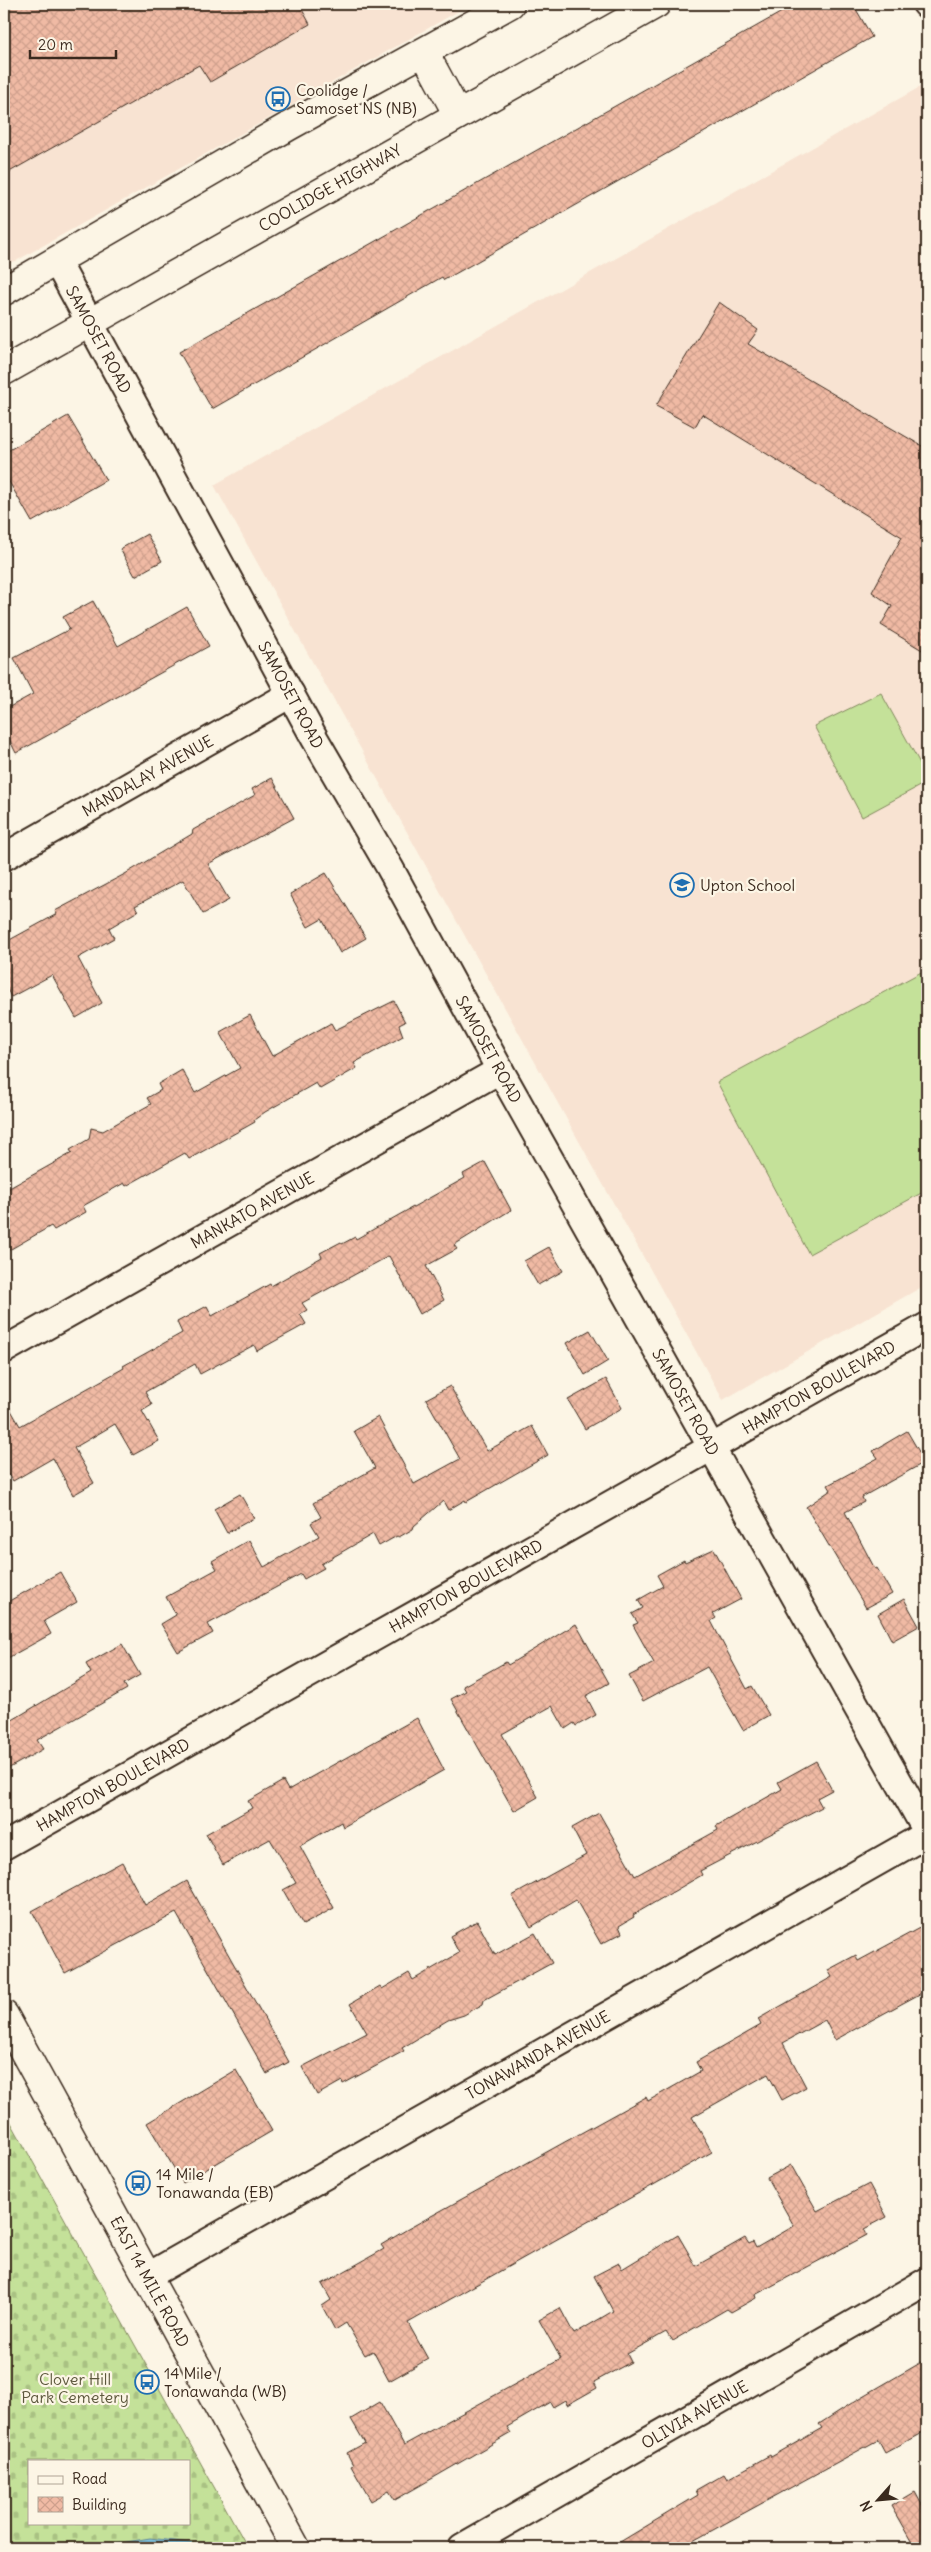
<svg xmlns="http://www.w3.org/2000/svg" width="931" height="2552" font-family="Delius,sans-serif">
	<defs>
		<pattern id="cemetery-stones" width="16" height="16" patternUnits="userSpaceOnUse" patternTransform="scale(1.25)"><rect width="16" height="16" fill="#c4e199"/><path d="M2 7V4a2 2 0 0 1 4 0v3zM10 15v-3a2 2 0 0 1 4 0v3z" fill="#a9c183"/></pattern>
		<pattern id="building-cross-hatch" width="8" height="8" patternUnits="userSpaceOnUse" patternTransform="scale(1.25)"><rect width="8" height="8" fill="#f0baa4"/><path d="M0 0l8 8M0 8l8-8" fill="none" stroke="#cfa08d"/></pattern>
	</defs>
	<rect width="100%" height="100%" fill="#fcf5e5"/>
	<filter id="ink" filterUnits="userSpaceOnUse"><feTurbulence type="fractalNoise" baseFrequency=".02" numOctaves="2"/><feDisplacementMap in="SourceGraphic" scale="10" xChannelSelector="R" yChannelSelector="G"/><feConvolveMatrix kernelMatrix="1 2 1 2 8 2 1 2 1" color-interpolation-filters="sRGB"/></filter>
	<g filter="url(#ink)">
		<path fill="#f8e3d2" d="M 4,4 L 471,4 L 16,261 L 4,264 Z
			M 927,83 L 927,1284 L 723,1400 L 214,485 Z"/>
		<path fill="url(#cemetery-stones)" stroke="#80865c" fill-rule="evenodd" d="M 4,2110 L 248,2548 L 4,2548 ZM 29,2461 L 189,2461 L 189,2523 L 29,2523 Z"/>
		<path fill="#c4e199" stroke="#80865c" d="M 881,693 L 927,776 L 927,782 L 862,817 L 814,726 Z
			M 927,969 L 927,1190 L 809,1254 L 717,1082 Z"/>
		<path fill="#7ec2df" stroke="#638592" d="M 150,2538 L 205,2545 L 209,2548 L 92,2548 Z"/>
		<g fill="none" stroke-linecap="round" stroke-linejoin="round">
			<path stroke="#56676b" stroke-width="1" d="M 121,2548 L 150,2543 L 190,2548"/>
		</g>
		<path fill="url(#building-cross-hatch)" stroke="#3b2a1e" d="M 4,4 L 299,4 L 310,24 L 210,82 L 199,65 L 4,175 Z
			M 796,4 L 853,4 L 872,37 L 478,261 L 444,280 L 442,277 L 212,409 L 179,352 Z
			M 719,302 L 758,330 L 748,344 L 927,449 L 927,653 L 881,625 L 892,606 L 872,592 L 902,537 L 702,414 L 695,427 L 656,406 Z
			M 68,416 L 106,480 L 32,522 L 4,473 L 4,453 Z
			M 147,534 L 162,561 L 135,576 L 120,549 Z
			M 93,601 L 118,646 L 187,607 L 209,646 L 16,753 L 4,729 L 4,710 L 33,694 L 14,658 L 70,629 L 63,617 Z
			M 272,778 L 294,818 L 208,864 L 229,900 L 203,914 L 183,880 L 135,906 L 138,911 L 109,928 L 114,938 L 78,958 L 102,1003 L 76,1018 L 52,975 L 11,997 L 4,983 L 4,943 L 57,914 L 55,911 L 125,874 L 192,834 L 193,830 L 255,795 L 252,789 Z
			M 326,873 L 366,938 L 340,953 L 322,919 L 308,927 L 290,894 Z
			M 394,1001 L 405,1022 L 399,1025 L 403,1036 L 354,1063 L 357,1068 L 320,1089 L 316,1083 L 265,1112 L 254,1120 L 255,1122 L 189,1159 L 185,1153 L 126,1186 L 124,1183 L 83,1206 L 86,1212 L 54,1230 L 51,1226 L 4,1253 L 4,1191 L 72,1153 L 70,1150 L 89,1139 L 91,1128 L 103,1131 L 151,1104 L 147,1098 L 161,1090 L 158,1084 L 182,1070 L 195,1093 L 240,1068 L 220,1032 L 250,1015 L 272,1056 L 331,1023 L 335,1030 Z
			M 485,1162 L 511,1210 L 454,1245 L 457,1249 L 426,1266 L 444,1300 L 420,1314 L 389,1256 L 302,1303 L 307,1310 L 300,1314 L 306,1324 L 257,1351 L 254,1345 L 200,1374 L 195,1364 L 145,1392 L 152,1405 L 142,1411 L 159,1441 L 133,1455 L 115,1424 L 74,1448 L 94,1483 L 73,1495 L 53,1458 L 13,1481 L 4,1465 L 4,1398 L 20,1426 L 124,1368 L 123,1366 L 182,1333 L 177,1322 L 207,1306 L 212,1316 L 270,1284 L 271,1286 L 322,1257 L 320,1253 L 341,1242 L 342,1244 L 355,1237 L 356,1239 L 465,1178 L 463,1174 Z
			M 549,1247 L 563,1271 L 538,1285 L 524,1261 Z
			M 590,1330 L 608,1361 L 585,1375 L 567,1343 Z
			M 606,1379 L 622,1408 L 585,1429 L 568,1400 Z
			M 450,1386 L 487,1451 L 532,1426 L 548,1455 L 466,1502 L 465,1500 L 448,1510 L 443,1501 L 414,1526 L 413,1529 L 399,1537 L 397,1536 L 379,1546 L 373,1534 L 321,1564 L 324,1568 L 304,1579 L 301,1574 L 208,1624 L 213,1633 L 178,1652 L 161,1624 L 176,1615 L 166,1597 L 217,1569 L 212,1561 L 249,1540 L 264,1567 L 319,1536 L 311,1523 L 321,1517 L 313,1503 L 375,1468 L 354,1431 L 378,1417 L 414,1484 L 460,1459 L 426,1399 Z
			M 907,1431 L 925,1462 L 862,1497 L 864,1502 L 845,1512 L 875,1569 L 877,1568 L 892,1594 L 866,1608 L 806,1507 L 831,1490 L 828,1485 L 878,1458 L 873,1451 Z
			M 240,1494 L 254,1518 L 227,1533 L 214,1509 Z
			M 714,1549 L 741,1599 L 713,1614 L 716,1618 L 711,1621 L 747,1689 L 752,1686 L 769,1715 L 743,1730 L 707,1667 L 643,1701 L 629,1676 L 654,1663 L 633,1625 L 638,1623 L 632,1614 L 643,1608 L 638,1600 L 663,1586 L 657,1575 L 684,1560 L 685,1562 Z
			M 60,1572 L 77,1602 L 44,1621 L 51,1634 L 4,1660 L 4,1604 Z
			M 904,1599 L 919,1626 L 892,1641 L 878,1614 Z
			M 576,1624 L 609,1683 L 586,1696 L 596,1715 L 576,1726 L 574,1723 L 565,1729 L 552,1706 L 502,1734 L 538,1797 L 514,1811 L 451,1699 L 466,1691 L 463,1686 L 506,1662 L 508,1665 Z
			M 122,1644 L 140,1675 L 124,1684 L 127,1689 L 37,1740 L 43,1749 L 4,1771 L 4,1725 L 91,1673 L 86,1664 Z
			M 417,1718 L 444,1770 L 343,1827 L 341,1822 L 300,1846 L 334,1908 L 303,1925 L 283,1890 L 296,1883 L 270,1839 L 223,1865 L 206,1834 L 252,1808 L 248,1801 L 283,1781 L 288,1790 Z
			M 816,1761 L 832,1790 L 817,1798 L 822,1807 L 700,1871 L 702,1875 L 633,1915 L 634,1917 L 619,1926 L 622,1933 L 601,1944 L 576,1900 L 531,1927 L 512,1896 L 586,1855 L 572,1828 L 599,1813 L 635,1876 L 718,1830 L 716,1826 L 782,1789 L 778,1782 Z
			M 122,1862 L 145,1905 L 187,1881 L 289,2062 L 267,2074 L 176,1913 L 65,1973 L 32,1911 Z
			M 477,1921 L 495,1955 L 535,1933 L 552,1963 L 484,2000 L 483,2004 L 464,2015 L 448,2020 L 402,2048 L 404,2051 L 343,2084 L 342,2081 L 317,2095 L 302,2067 L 367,2033 L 350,2004 L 380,1986 L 382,1989 L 409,1973 L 413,1980 L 459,1953 L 450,1936 Z
			M 927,1924 L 927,1990 L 835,2040 L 825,2020 L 783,2043 L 806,2087 L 782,2100 L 768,2074 L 692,2117 L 712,2152 L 408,2323 L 428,2359 L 389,2381 L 373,2351 L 365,2355 L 346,2323 L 335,2330 L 322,2306 L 331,2300 L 322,2284 L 384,2249 L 381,2245 L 406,2230 L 646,2097 L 648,2101 L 701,2071 L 696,2062 L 761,2025 L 758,2019 L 832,1977 L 828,1970 L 856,1955 L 858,1961 Z
			M 236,2070 L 272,2131 L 183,2183 L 147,2123 Z
			M 791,2165 L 817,2211 L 869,2184 L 887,2217 L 864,2229 L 867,2235 L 755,2295 L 756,2298 L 731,2312 L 727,2309 L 672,2341 L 666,2332 L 627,2354 L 631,2362 L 594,2382 L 597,2388 L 567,2405 L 565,2400 L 553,2407 L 550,2402 L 507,2427 L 511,2433 L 395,2500 L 389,2491 L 371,2501 L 351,2466 L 353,2465 L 347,2453 L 365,2443 L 351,2419 L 380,2402 L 404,2445 L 561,2359 L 539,2320 L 560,2308 L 574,2334 L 613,2311 L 594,2276 L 619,2263 L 622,2269 L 678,2235 L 696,2266 L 745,2238 L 749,2244 L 753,2242 L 756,2248 L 794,2226 L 767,2178 Z
			M 927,2359 L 927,2430 L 885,2453 L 878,2440 L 680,2548 L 610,2548 L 698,2495 L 696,2490 L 724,2474 L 727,2479 L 770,2455 L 771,2457 L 822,2428 L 819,2424 L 855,2401 Z
			M 915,2492 L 927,2514 L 927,2548 L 915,2548 L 891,2506 Z"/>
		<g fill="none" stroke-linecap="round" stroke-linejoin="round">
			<g stroke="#3b2a1e" stroke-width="30">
				<g id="minor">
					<path d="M 926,4 L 927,5"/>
					<path id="s1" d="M 57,262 L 315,739 L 390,868 L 500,1070 L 927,1832"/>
					<path id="s2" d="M 4,857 L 291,694"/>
					<path id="s3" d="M 4,1350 L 500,1070"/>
					<path id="s4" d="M 4,1846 L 927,1326"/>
					<path id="s5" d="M 148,2276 L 927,1834"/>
					<path id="s6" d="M 462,2548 L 927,2281"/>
				</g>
			</g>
			<g stroke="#3b2a1e" stroke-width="31">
				<g id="secondary">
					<path d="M 424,52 L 458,115"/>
					<path d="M 4,291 L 289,126 L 510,4"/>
					<path id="s7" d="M 4,371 L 656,4"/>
					<path id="s8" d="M 4,2015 L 296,2548"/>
				</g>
			</g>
			<use href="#minor" stroke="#fcf5e5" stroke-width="26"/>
			<use href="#secondary" stroke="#fcf5e5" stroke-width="28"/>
		</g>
	</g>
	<defs>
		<g id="bus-ring" transform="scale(1.25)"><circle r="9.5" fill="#fcf5e5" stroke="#1f6fb2" stroke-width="1.5"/><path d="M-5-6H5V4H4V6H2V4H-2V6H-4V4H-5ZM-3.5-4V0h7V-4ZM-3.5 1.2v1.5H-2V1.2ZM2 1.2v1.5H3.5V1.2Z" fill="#1f6fb2"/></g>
		<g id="school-ring" transform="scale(1.25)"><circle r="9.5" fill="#fcf5e5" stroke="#1f6fb2" stroke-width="1.5"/><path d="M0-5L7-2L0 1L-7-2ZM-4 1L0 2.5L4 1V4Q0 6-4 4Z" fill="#1f6fb2"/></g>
	</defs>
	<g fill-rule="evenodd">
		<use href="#bus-ring" x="278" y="99"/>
		<use href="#school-ring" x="682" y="885"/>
		<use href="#bus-ring" x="138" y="2183"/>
		<use href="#bus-ring" x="147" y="2382"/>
	</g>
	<g text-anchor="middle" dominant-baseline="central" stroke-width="4.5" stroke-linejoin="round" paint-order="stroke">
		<g font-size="16" fill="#3b2a1e" stroke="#fcf5e5" text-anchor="start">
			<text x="296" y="90">Coolidge /<tspan x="296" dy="18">Samoset NS (NB)</tspan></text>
			<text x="700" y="885">Upton School</text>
			<text x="156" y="2174">14 Mile /<tspan x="156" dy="18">Tonawanda (EB)</tspan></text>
			<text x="164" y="2373">14 Mile /<tspan x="164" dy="18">Tonawanda (WB)</tspan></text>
		</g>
		<g font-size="16" fill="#3b2a1e" stroke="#fcf5e5">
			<text stroke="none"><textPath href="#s7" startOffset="374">COOLIDGE HIGHWAY</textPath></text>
			<text stroke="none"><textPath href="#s1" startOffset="88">SAMOSET ROAD</textPath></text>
			<text stroke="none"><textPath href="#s1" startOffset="492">SAMOSET ROAD</textPath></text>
			<text stroke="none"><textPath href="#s2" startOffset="165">MANDALAY AVENUE</textPath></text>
			<text stroke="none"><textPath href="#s1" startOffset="898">SAMOSET ROAD</textPath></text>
			<text stroke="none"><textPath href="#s3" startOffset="285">MANKATO AVENUE</textPath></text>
			<text stroke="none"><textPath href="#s4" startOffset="935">HAMPTON BOULEVARD</textPath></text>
			<text stroke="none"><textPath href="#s1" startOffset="1302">SAMOSET ROAD</textPath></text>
			<text stroke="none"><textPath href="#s4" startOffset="530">HAMPTON BOULEVARD</textPath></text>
			<text stroke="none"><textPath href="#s4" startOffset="125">HAMPTON BOULEVARD</textPath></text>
			<text stroke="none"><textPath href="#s5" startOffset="448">TONAWANDA AVENUE</textPath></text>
			<text stroke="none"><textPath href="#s8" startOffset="304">EAST 14 MILE ROAD</textPath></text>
			<text stroke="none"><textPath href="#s6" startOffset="268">OLIVIA AVENUE</textPath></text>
		</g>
		<g font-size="16" fill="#5d583d" stroke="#fcf5e5">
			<text x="75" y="2379">Clover Hill<tspan x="75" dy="18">Park Cemetery</tspan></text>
		</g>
	</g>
	<rect width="931" height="2552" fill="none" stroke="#fcf5e5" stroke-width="20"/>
	<rect x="10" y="10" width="911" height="2532" fill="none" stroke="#3b2a1e" stroke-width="2" filter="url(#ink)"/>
	<rect x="28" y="2460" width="162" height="65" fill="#fcf5e5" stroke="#afa495"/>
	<rect x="38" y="2476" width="25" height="8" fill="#fcf5e5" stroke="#afa495"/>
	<text x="72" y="2484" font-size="15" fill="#3b2a1e">Road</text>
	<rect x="38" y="2497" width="25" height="15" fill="url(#building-cross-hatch)" stroke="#afa495"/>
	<text x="72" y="2510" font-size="15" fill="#3b2a1e">Building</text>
	<g transform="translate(878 2500) rotate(243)" stroke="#fcf5e5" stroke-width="4" paint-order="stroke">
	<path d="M0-4L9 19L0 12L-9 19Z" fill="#3b2a1e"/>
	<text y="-8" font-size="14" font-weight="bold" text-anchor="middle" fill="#3b2a1e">N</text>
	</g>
	<path d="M30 50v8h86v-8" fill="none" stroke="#3b2a1e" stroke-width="2.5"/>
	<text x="38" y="50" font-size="15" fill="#3b2a1e" stroke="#fcf5e5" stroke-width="4" paint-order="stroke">20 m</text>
</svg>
